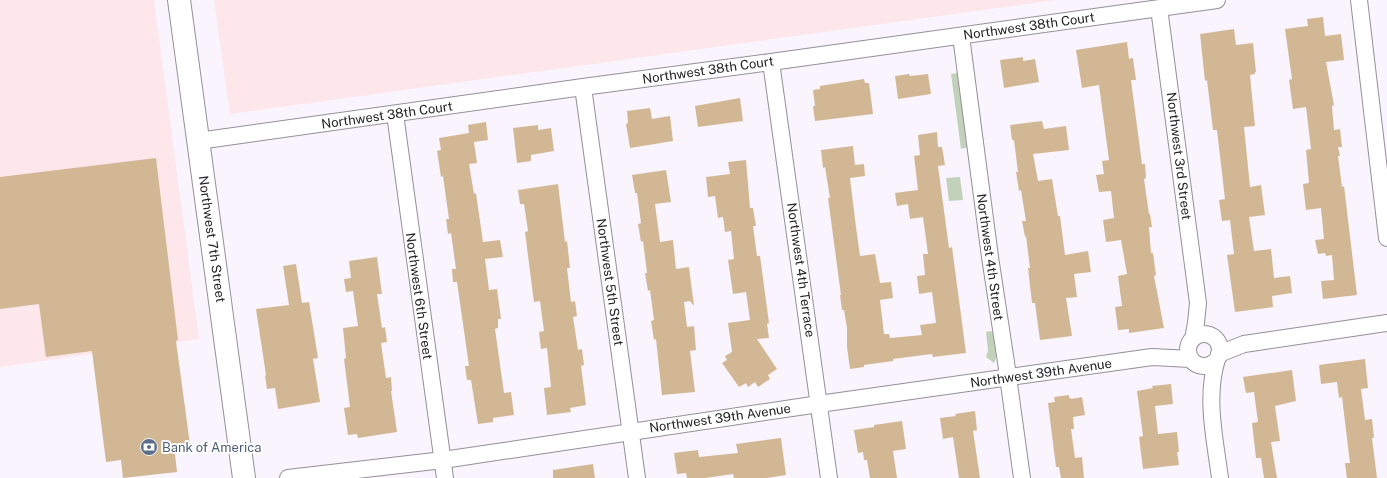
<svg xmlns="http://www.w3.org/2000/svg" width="1387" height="478" font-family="'Public Sans',sans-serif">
	<rect width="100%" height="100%" fill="#faf4fe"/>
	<path fill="#fde7ea" d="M 0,0 L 154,0 L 199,339 L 0,367 Z
		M 214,0 L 1056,0 L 230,114 Z"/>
	<path fill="#c2d2ba" d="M 958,73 L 968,147 L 961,149 L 951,74 Z
		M 960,177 L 963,200 L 949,201 L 946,178 Z
		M 990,331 L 995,333 C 996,342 999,354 994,363 L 986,357 L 988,350 L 986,332 Z"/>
	<path fill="#d2b794" d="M 1323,17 L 1325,36 L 1341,34 L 1344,60 L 1326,62 L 1334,105 L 1332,106 L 1334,130 L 1340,129 L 1342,147 L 1338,147 L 1340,156 L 1338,156 L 1342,187 L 1344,186 L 1357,295 L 1323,299 L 1321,281 L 1334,280 L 1332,255 L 1326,256 L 1325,253 L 1318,254 L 1315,240 L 1324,239 L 1321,208 L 1306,210 L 1303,184 L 1309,183 L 1306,150 L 1311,149 L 1306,107 L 1293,109 L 1289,80 L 1292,79 L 1285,29 L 1308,26 L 1307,19 Z
		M 1234,29 L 1236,45 L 1253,43 L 1256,72 L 1255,72 L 1255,74 L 1250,75 L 1255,126 L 1244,127 L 1250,187 L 1261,185 L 1265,215 L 1249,217 L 1254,251 L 1271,249 L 1274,278 L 1290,276 L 1292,293 L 1272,296 L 1273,307 L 1235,312 L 1227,255 L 1234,254 L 1230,220 L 1222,221 L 1219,200 L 1225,199 L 1217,130 L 1213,130 L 1207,80 L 1205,81 L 1200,34 Z
		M 1127,42 L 1129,59 L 1133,58 L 1136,80 L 1131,80 L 1142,164 L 1145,164 L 1146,178 L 1144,179 L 1149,214 L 1150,214 L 1152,227 L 1149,227 L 1151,253 L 1153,253 L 1156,275 L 1154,276 L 1164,328 L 1129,333 L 1129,329 L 1118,330 L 1115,307 L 1122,306 L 1118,276 L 1127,274 L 1121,240 L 1106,242 L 1103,220 L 1114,218 L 1111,191 L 1099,192 L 1096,175 L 1104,174 L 1102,161 L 1109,160 L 1099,85 L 1082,88 L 1076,50 Z
		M 1023,57 L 1023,61 L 1035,59 L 1039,82 L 1004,88 L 1000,60 Z
		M 909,74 L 910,76 L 928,74 L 931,94 L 898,99 L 895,76 Z
		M 864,79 L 865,83 L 869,83 L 873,114 L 815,121 L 813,106 L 815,106 L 813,90 L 820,89 L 820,86 Z
		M 740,98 L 743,121 L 698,127 L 695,106 Z
		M 650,108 L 652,119 L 670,116 L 673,141 L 630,148 L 626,124 L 628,123 L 627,111 Z
		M 1042,121 L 1044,129 L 1066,126 L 1069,150 L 1033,154 L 1038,181 L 1052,179 L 1058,216 L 1060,216 L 1065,255 L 1088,251 L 1091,272 L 1074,274 L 1077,297 L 1066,298 L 1072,336 L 1040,340 L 1035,303 L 1032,303 L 1028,268 L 1030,268 L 1026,236 L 1025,237 L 1022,221 L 1026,221 L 1021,190 L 1019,191 L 1016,172 L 1018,172 L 1014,140 L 1012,140 L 1010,125 Z
		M 486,122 L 488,140 L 474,142 L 477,163 L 469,164 L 474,194 L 476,193 L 483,242 L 500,240 L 503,257 L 485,259 L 489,290 L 497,289 L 501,319 L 498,319 L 498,328 L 495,329 L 504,393 L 511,392 L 514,415 L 493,418 L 493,422 L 478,424 L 471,380 L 467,380 L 465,366 L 469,366 L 457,282 L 453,282 L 452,269 L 456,269 L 451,233 L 448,234 L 446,219 L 449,219 L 443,176 L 441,177 L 437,151 L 441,150 L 439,138 L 469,133 L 468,125 Z
		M 538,125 L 538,130 L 551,128 L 554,151 L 531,155 L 531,161 L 517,163 L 513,128 Z
		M 937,132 L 938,147 L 942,147 L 945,165 L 938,166 L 949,248 L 952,247 L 966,353 L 933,357 L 932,354 L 893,359 L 893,361 L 864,365 L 864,367 L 850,369 L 847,347 L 847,328 L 844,310 L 842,310 L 840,295 L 841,295 L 828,198 L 830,198 L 825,167 L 823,168 L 821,150 L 853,146 L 855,165 L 864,164 L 865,176 L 850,178 L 856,227 L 860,256 L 875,254 L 880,283 L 891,282 L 893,298 L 880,300 L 884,334 L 889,334 L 890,338 L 922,335 L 920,325 L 936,323 L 932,292 L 919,294 L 917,276 L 925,275 L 923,254 L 928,254 L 923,217 L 910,219 L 908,204 L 897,206 L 895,193 L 918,190 L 914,156 L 920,155 L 918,135 Z
		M 156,158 L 178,340 L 176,341 L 191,452 L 175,454 L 177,472 L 123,478 L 121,460 L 106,462 L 92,351 L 46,357 L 39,304 L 0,309 L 0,177 Z
		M 746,160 L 750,208 L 753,208 L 756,226 L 753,226 L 757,256 L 760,256 L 769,323 L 767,324 L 769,338 L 757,339 L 777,369 L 768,375 L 770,379 L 758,387 L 755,382 L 748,387 L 746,383 L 739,387 L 722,363 L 727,360 L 725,356 L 732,352 L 728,323 L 750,320 L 746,292 L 733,294 L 728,260 L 734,259 L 731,231 L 725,232 L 723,217 L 718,218 L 715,196 L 708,197 L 706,177 L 730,174 L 728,162 Z
		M 666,170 L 671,202 L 655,204 L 660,242 L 673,240 L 676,269 L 689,267 L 694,306 L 690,301 L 684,302 L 687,327 L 694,326 L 696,350 L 690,351 L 695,392 L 662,395 L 656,339 L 654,340 L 651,321 L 654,320 L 650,290 L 648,291 L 645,273 L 647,273 L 643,241 L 641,242 L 638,224 L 641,223 L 637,193 L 635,193 L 632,175 Z
		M 558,184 L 565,242 L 567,241 L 570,268 L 567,268 L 571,302 L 575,301 L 577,316 L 573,317 L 578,350 L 582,349 L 584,365 L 581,366 L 586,405 L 570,408 L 571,412 L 547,415 L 544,388 L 551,387 L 547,348 L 541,349 L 539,332 L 544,331 L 540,301 L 534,302 L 533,295 L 525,232 L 528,231 L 524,204 L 520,204 L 518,190 Z
		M 377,257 L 382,294 L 377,294 L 382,328 L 385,327 L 387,342 L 381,343 L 386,378 L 391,377 L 392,391 L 391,391 L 397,432 L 358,438 L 357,434 L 348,435 L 344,408 L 350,407 L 344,359 L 346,358 L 343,328 L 358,326 L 353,291 L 346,292 L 344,279 L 351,278 L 349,261 Z
		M 296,264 L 302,303 L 309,302 L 318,358 L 313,359 L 320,402 L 278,409 L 275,388 L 267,389 L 265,376 L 266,375 L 256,309 L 289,305 L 283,266 Z
		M 1365,359 L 1368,388 L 1361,389 L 1365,420 L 1372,419 L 1374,438 L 1372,438 L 1377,478 L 1347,478 L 1345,463 L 1350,463 L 1342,397 L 1339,398 L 1337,382 L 1321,384 L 1319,365 Z
		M 1292,370 L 1296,401 L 1275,406 L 1280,441 L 1271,442 L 1277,478 L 1264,478 L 1261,458 L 1256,458 L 1252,423 L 1258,422 L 1254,392 L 1246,393 L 1243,377 Z
		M 1171,384 L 1173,404 L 1155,406 L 1158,434 L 1177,432 L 1179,452 L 1177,452 L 1179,465 L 1143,469 L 1139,437 L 1143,436 L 1137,391 L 1153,388 L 1152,386 Z
		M 1069,395 L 1069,398 L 1071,398 L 1071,399 L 1082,397 L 1085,415 L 1073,417 L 1074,429 L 1071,429 L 1075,458 L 1082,457 L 1084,478 L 1061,478 L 1059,467 L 1056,467 L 1048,403 L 1055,402 L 1054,397 Z
		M 975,411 L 977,430 L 973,431 L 980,478 L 959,478 L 953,437 L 943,439 L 940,418 L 956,416 L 955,414 Z
		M 902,421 L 906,449 L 893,451 L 897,478 L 870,478 L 867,460 L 864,460 L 863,452 L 858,453 L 854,430 L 874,427 L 874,425 Z
		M 781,438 L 786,475 L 767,478 L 734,478 L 733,474 L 705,478 L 687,478 L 686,473 L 677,474 L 674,453 L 698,450 L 699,457 L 738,453 L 736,444 Z
		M 593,464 L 595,478 L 553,478 L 553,470 Z"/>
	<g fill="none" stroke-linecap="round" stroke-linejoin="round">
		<g stroke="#958f98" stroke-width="18">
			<path id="street" d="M 1359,0 L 1387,238
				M 1159,8 L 1198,303 L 1196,323 L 1193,339
				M 961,36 L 990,257 L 1006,362 L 1022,478
				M 771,62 L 829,478
				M 583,87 L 637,478
				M 395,114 L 445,478
				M 198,141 L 583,87 L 771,62 L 1217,0
				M1188 350a16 16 0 1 1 32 0a16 16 0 1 1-32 0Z
				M 1219,354 L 1244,344 L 1387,323
				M 1217,359 C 1205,398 1215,439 1220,478
				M 288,478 L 443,460 L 819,404 L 1152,357 L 1191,359"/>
		</g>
		<g stroke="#958f98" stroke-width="24">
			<path id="secondary" d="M 179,0 L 244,478"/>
		</g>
		<use href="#street" stroke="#fff" stroke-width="16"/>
		<use href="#secondary" stroke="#fff" stroke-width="22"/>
	</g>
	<defs>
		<g id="bank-disc" transform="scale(0.9)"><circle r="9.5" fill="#5c6f8a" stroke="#fff"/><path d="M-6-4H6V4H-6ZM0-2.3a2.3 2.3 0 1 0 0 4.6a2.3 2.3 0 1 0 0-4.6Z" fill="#fff"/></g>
	</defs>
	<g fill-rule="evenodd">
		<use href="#bank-disc" x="149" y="447"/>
	</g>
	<g text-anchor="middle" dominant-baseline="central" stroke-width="4" stroke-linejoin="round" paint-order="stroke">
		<g font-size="13" fill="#242225" stroke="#fff">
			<text transform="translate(1029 26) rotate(-8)">Northwest 38th Court</text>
			<text transform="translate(708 70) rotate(-8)">Northwest 38th Court</text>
			<text transform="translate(387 115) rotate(-8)">Northwest 38th Court</text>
			<text transform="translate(1179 156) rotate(83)">Northwest 3rd Street</text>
			<text transform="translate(212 239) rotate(82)">Northwest 7th Street</text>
			<text transform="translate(990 257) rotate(82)">Northwest 4th Street</text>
			<text transform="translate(801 270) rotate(82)">Northwest 4th Terrace</text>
			<text transform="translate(610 282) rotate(82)">Northwest 5th Street</text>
			<text transform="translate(419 296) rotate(82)">Northwest 6th Street</text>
			<text transform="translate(1041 373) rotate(-8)">Northwest 39th Avenue</text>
			<text transform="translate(720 418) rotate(-8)">Northwest 39th Avenue</text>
		</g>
		<g font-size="13" fill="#4e5e75" stroke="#fff" text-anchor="start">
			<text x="162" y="447">Bank of America</text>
		</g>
	</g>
</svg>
